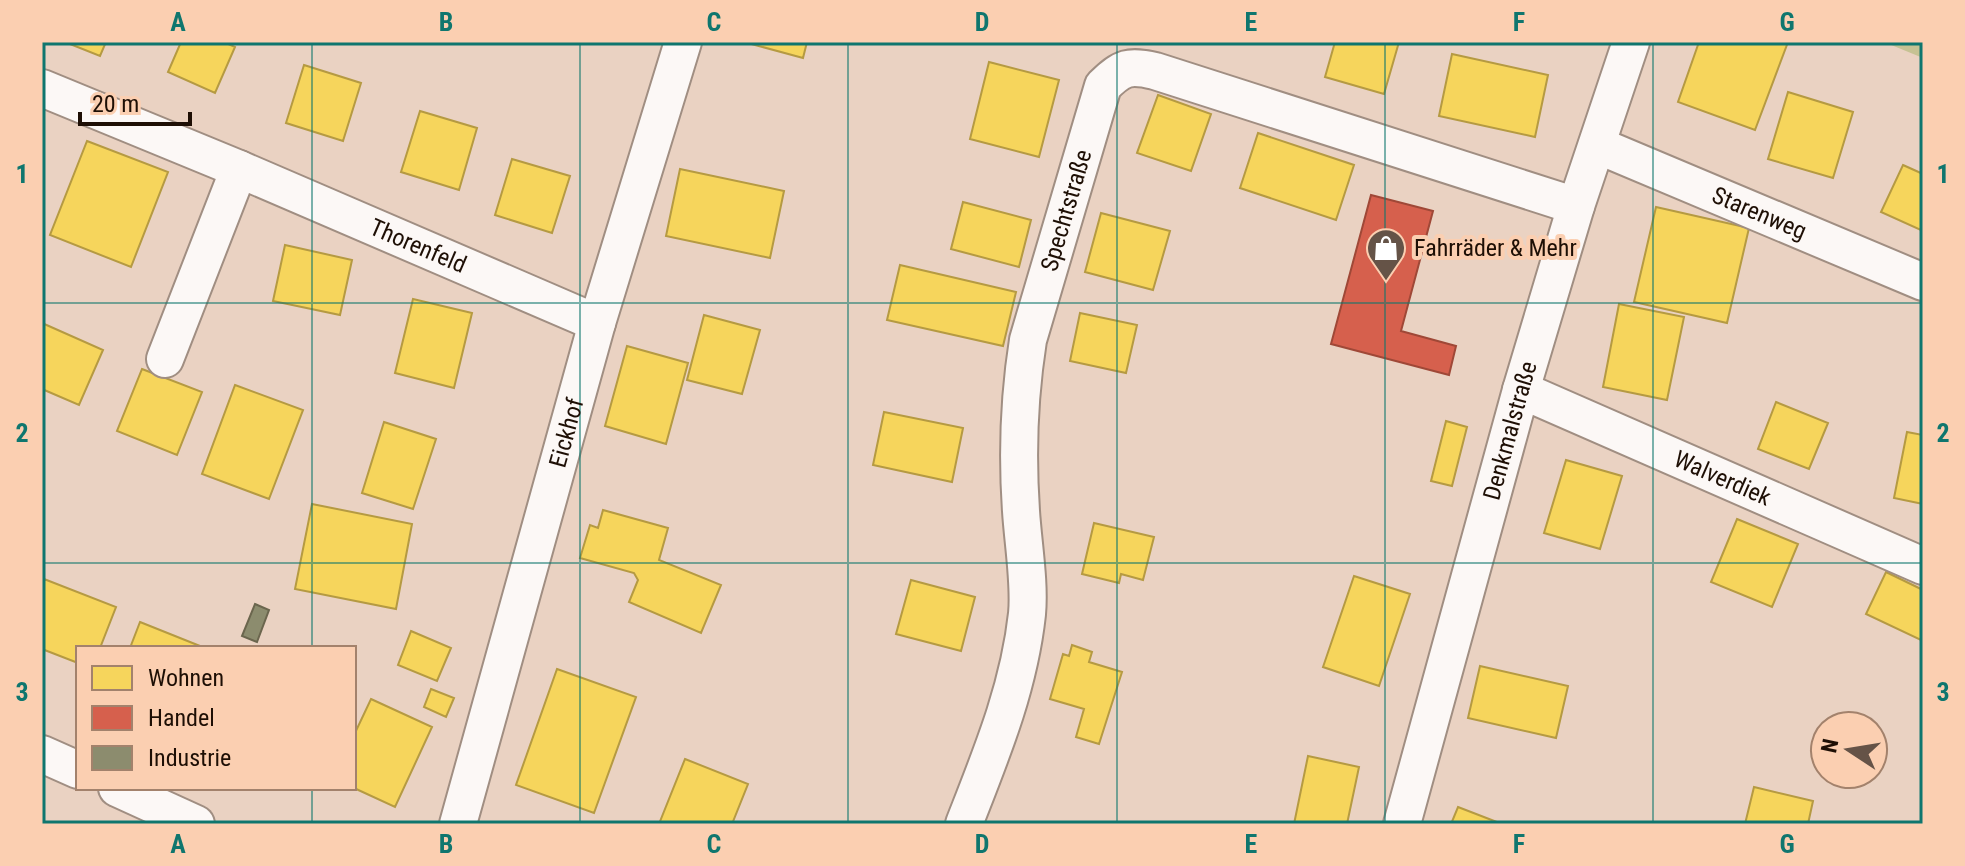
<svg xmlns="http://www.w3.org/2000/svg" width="1965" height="866" font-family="'Roboto Condensed',sans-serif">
	<rect width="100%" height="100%" fill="#ead2c2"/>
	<path fill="#c6c293" d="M 1884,42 L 1923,42 L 1923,58 Z"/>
	<path fill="#f6d55c" stroke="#b59a42" stroke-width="2" d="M 65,42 L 106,42 L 100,56 Z
		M 181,42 L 224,42 L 235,47 L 215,93 L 168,72 Z
		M 744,42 L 807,42 L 803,58 Z
		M 1335,42 L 1399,42 L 1384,94 L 1325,77 Z
		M 1699,42 L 1788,42 L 1755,130 L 1678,102 Z
		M 1452,54 L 1548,75 L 1535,137 L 1439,116 Z
		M 989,62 L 1059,80 L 1039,157 L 970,139 Z
		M 304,65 L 361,83 L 343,141 L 286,123 Z
		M 1788,92 L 1853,112 L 1833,178 L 1768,159 Z
		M 1158,95 L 1211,114 L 1191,171 L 1137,153 Z
		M 420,111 L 477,128 L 459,190 L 401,172 Z
		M 1258,133 L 1354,165 L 1336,220 L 1240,188 Z
		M 87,141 L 168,172 L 131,267 L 50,235 Z
		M 512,159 L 570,176 L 552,233 L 495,215 Z
		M 1903,165 L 1923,174 L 1923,231 L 1881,212 Z
		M 680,169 L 784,191 L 770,258 L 666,236 Z
		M 963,202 L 1031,220 L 1019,267 L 951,249 Z
		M 1656,207 L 1749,228 L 1727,323 L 1634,302 Z
		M 1101,213 L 1170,231 L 1153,290 L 1085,272 Z
		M 285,245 L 352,260 L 340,315 L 273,301 Z
		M 900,265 L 1016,292 L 1003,346 L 887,320 Z
		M 413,299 L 472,313 L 454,388 L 395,373 Z
		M 1619,304 L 1684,317 L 1667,400 L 1603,387 Z
		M 1080,313 L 1137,325 L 1126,373 L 1070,361 Z
		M 704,315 L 760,330 L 742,394 L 687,380 Z
		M 42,323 L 103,350 L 79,405 L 42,389 Z
		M 627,346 L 688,363 L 666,444 L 605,426 Z
		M 142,369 L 202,392 L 177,455 L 117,431 Z
		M 235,385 L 303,410 L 269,499 L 202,474 Z
		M 1776,402 L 1828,423 L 1809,469 L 1758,449 Z
		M 884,412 L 963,428 L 952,482 L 873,465 Z
		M 1446,421 L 1467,427 L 1452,486 L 1431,481 Z
		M 384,422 L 436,439 L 413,509 L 362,493 Z
		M 1907,432 L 1923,435 L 1923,504 L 1894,498 Z
		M 1566,460 L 1622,476 L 1600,549 L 1544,533 Z
		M 312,504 L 412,524 L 396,609 L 295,589 Z
		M 603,510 L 668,528 L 659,560 L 721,585 L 701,633 L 629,602 L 638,580 L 634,573 L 580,558 L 590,525 L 598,528 Z
		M 1737,519 L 1798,544 L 1772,607 L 1711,582 Z
		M 1094,523 L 1154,537 L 1143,580 L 1121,574 L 1119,583 L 1082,574 Z
		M 1886,572 L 1923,590 L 1923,641 L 1866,614 Z
		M 1354,576 L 1410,594 L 1379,686 L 1323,667 Z
		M 44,579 L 116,607 L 100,648 L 78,648 L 78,663 L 42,649 Z
		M 911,580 L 975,597 L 961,651 L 896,634 Z
		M 140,622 L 205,648 L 130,648 Z
		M 411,631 L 451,648 L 437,681 L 398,665 Z
		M 1072,645 L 1092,652 L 1089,662 L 1122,672 L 1099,744 L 1076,737 L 1084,709 L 1050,699 L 1063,654 L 1069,656 Z
		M 1480,666 L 1568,686 L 1556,738 L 1468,718 Z
		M 557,669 L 636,697 L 594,813 L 516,785 Z
		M 431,689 L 454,698 L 446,717 L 424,707 Z
		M 371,699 L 432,727 L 395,807 L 354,788 L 354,735 Z
		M 1308,756 L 1359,767 L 1347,824 L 1294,824 Z
		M 685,759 L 748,784 L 732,824 L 659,824 Z
		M 1754,787 L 1813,801 L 1808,824 L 1745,824 Z
		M 1458,807 L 1502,824 L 1451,824 Z"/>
	<path fill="#d6604d" stroke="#9f4837" stroke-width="2" d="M 1371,195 L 1433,211 L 1401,331 L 1456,346 L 1449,375 L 1331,344 Z"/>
	<path fill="#8c8c6e" stroke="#6b664e" stroke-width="2" d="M 255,604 L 269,610 L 257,642 L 242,636 Z"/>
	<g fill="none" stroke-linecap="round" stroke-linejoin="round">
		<g stroke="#a08e82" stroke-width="40">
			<g id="street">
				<path id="s1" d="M 42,88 L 239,169 L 597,323"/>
				<path id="s2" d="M 1597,145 L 1923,282"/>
				<path d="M 165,359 L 239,169"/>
				<path id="s3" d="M 1521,390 L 1923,566"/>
				<path d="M 42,754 L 78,770"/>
				<path d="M 117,788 L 196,824"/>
				<path id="s4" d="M 458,824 L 597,323 L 683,42"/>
				<path id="s5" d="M 964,824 C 991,755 1019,688 1027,614 C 1030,583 1023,543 1021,511 C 1017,453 1019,397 1028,340 L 1103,86 C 1122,67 1129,65 1155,71 L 1576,206"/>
				<path id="s6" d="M 1402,824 L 1521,390 L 1576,206 L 1631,42"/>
			</g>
		</g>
		<use href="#street" stroke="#fcf8f6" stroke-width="36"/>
	</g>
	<path fill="none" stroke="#0f766e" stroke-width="2" stroke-opacity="0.55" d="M 312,42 L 312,648M 580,42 L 580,824M 848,42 L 848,824M 1117,42 L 1117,824M 1385,42 L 1385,824M 1653,42 L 1653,824M 42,303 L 1923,303M 42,563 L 1923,563M 312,788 L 312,824"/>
	<defs>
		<g id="shop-pin" transform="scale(2)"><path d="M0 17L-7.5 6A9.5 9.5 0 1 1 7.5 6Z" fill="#655347" stroke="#fbcfb1"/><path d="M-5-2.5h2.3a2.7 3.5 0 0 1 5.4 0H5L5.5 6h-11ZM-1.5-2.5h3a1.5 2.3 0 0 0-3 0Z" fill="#fff"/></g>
	</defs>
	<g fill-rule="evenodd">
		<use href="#shop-pin" x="1386" y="248"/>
	</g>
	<g text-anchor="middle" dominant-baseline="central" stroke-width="8" stroke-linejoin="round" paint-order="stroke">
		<g font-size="24" fill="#1e0f05" stroke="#fbcfb1">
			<text stroke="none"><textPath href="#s5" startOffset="630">Spechtstraße</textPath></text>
			<text stroke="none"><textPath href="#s2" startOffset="176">Starenweg</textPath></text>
			<text stroke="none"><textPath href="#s1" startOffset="408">Thorenfeld</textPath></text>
			<text stroke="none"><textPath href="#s6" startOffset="408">Denkmalstraße</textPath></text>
			<text stroke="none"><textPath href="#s4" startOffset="406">Eickhof</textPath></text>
			<text stroke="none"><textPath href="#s3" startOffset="220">Walverdiek</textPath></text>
		</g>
		<g font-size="24" fill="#1e0f05" stroke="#fbcfb1" text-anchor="start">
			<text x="1414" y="248">Fahrräder &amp; Mehr</text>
		</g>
	</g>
	<rect width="1965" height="866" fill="none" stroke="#fbcfb1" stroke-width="88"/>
	<rect x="76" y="646" width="280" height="144" fill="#fbcfb1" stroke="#a3826c" stroke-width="2"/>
	<rect x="92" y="666" width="40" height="24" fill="#f6d55c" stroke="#a3826c" stroke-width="2"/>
	<text x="148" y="686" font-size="24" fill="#1e0f05">Wohnen</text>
	<rect x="92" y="706" width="40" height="24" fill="#d6604d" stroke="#a3826c" stroke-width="2"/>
	<text x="148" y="726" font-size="24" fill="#1e0f05">Handel</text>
	<rect x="92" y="746" width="40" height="24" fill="#8c8c6e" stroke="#a3826c" stroke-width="2"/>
	<text x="148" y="766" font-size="24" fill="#1e0f05">Industrie</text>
	<g transform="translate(1849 750) rotate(282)"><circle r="38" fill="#fbcfb1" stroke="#a3826c" stroke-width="2"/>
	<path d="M0-6L14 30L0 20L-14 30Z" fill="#655347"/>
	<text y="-12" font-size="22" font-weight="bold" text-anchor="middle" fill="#1e0f05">N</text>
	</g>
	<path d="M80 112v12h110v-12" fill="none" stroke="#1e0f05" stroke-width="4"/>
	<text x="92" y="112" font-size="24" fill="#1e0f05" stroke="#fbcfb1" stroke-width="6" paint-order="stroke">20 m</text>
	<rect x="44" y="44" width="1877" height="778" fill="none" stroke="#0f766e" stroke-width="3"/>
	<g font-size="26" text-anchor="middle" font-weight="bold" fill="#0f766e">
		<text x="178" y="31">A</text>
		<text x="446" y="31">B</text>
		<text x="714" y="31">C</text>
		<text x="982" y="31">D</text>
		<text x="1251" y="31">E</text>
		<text x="1519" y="31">F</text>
		<text x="1787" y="31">G</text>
		<text x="22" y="183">1</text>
		<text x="1943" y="183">1</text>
		<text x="22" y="442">2</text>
		<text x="1943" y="442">2</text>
		<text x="22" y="701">3</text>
		<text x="1943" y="701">3</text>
		<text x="178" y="853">A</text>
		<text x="446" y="853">B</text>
		<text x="714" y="853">C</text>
		<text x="982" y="853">D</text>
		<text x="1251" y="853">E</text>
		<text x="1519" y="853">F</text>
		<text x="1787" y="853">G</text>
	</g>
</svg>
